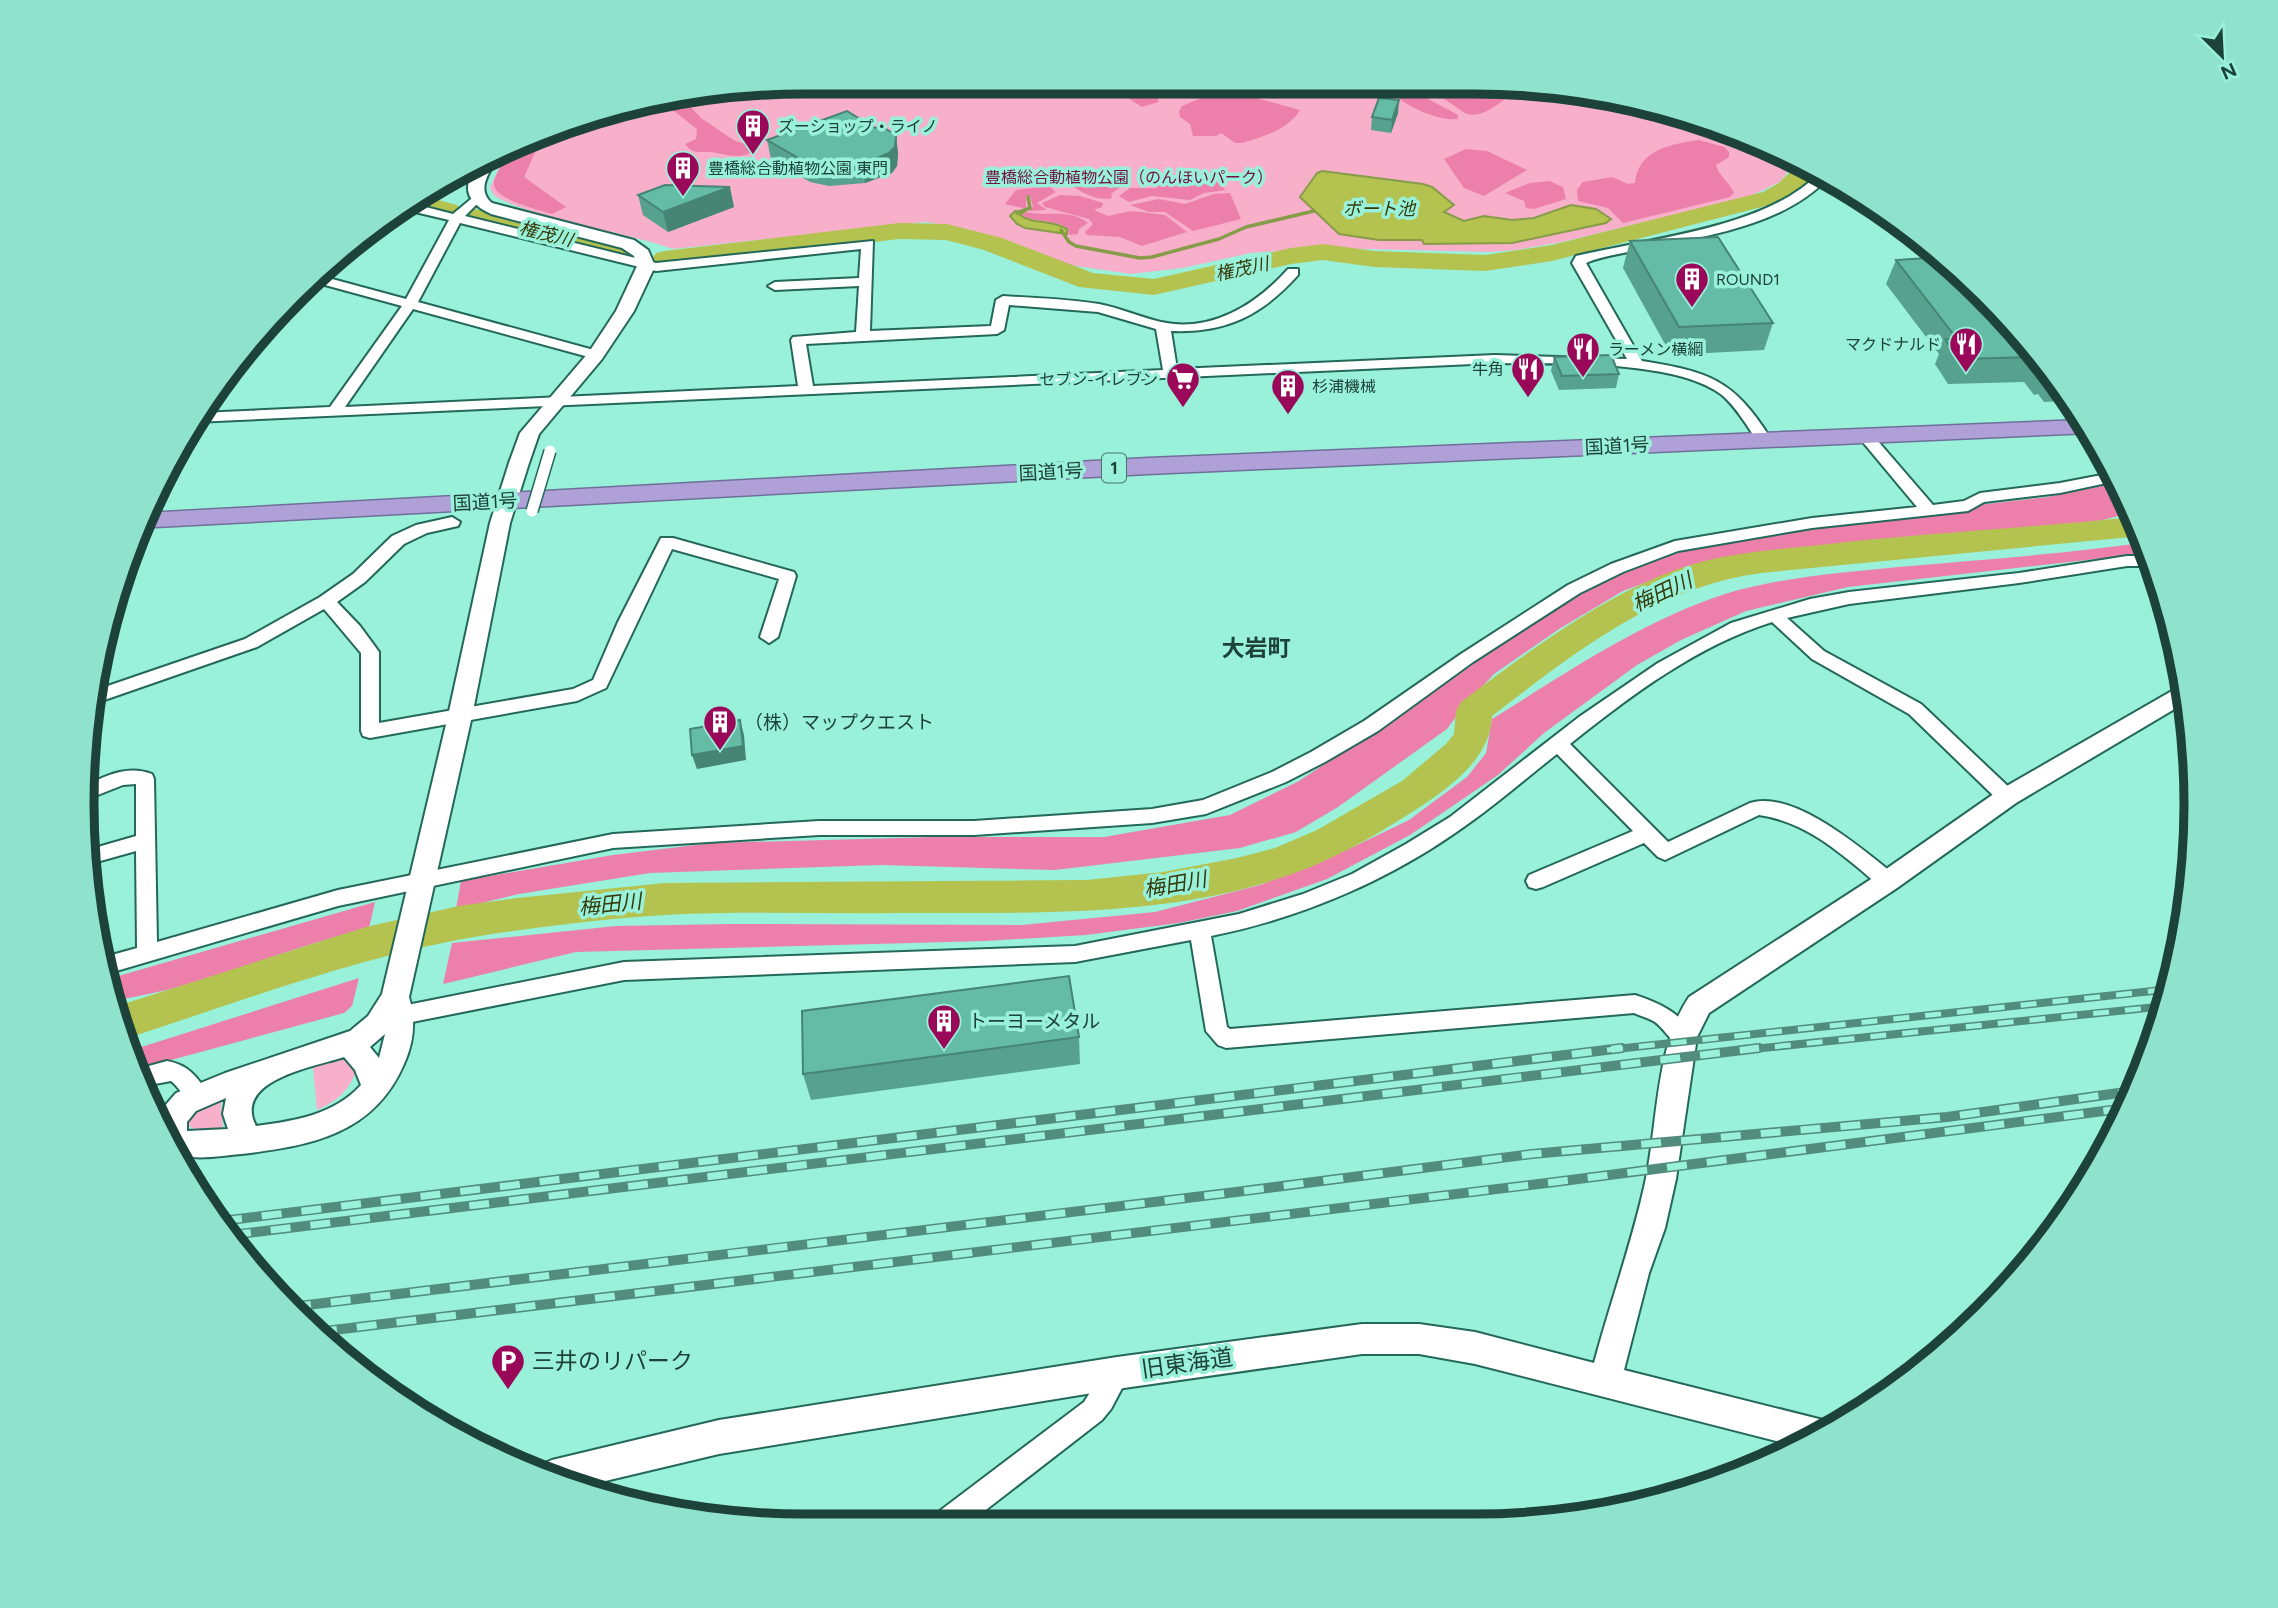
<svg xmlns="http://www.w3.org/2000/svg" width="2278" height="1608" font-family="Figtree,'Noto Sans JP',sans-serif">
	<rect width="100%" height="100%" fill="#99f1da"/>
	<path fill="#f7afca" d="M 804,82 L 1474,82 L 1615,96 L 1750,137 L 1797,160 L 1780,182 L 1748,197 L 1562,242 L 1515,250 L 1489,252 L 1321,248 L 1251,253 L 1183,268 L 1131,274 L 1069,265 L 1017,244 L 967,229 L 925,222 L 673,249 C 620,231 548,222 500,199 C 494,196 492,193 490,187 L 509,147 L 527,137 L 617,107 Z
		M 342,1058 L 347,1059 L 356,1071 C 349,1091 336,1102 317,1110 L 313,1068 L 324,1061 Z
		M 225,1095 L 221,1105 L 223,1129 L 198,1131 L 189,1126 L 189,1113 Z"/>
	<path fill="#ec80ab" d="M 1088,82 L 1171,82 L 1173,84 L 1165,91 L 1154,91 L 1159,102 L 1142,107 L 1125,96 L 1105,90 L 1086,91 Z
		M 1248,82 L 1334,82 L 1336,86 C 1323,87 1321,90 1309,92 C 1297,94 1259,87 1248,82 Z
		M 1438,82 L 1517,86 C 1508,99 1481,121 1465,113 C 1458,109 1450,102 1442,98 Z
		M 1231,86 L 1256,98 L 1300,110 C 1289,129 1263,137 1242,143 L 1235,143 L 1221,133 L 1216,136 L 1193,136 L 1190,124 L 1180,117 L 1179,111 L 1182,106 Z
		M 1393,92 L 1419,94 L 1458,115 L 1458,119 C 1441,122 1403,106 1393,92 Z
		M 683,99 L 701,118 L 735,141 L 757,147 C 744,163 725,153 709,152 C 698,151 693,155 685,144 L 696,139 L 697,129 L 661,101 Z
		M 1699,140 L 1724,147 L 1729,152 L 1729,157 L 1716,165 C 1718,175 1730,183 1734,193 L 1730,197 L 1623,223 L 1608,208 L 1578,201 L 1577,190 L 1583,182 L 1612,177 L 1628,184 L 1635,183 C 1638,149 1672,144 1699,140 Z
		M 1466,149 L 1487,151 L 1527,170 L 1484,196 L 1464,188 L 1444,159 Z
		M 510,150 L 536,150 L 524,177 L 566,207 L 552,214 C 540,210 496,200 494,185 C 493,176 506,159 510,150 Z
		M 1081,167 L 1108,175 L 1123,185 L 1111,194 L 1112,198 C 1096,202 1079,191 1067,182 L 1079,173 Z
		M 1213,179 L 1226,190 L 1204,193 L 1190,200 L 1152,196 L 1129,202 L 1119,196 L 1130,188 L 1156,188 L 1163,181 L 1199,185 Z
		M 1549,181 L 1563,187 L 1566,199 L 1534,209 L 1526,208 L 1524,201 L 1505,193 L 1530,183 Z
		M 1049,186 L 1056,192 L 1037,203 L 1047,210 L 1029,211 L 1033,207 L 1030,196 L 1026,196 L 1026,209 L 1005,204 L 1016,190 Z
		M 1230,193 L 1241,219 L 1193,231 L 1165,212 L 1149,212 L 1130,205 L 1159,199 L 1185,204 L 1214,194 Z
		M 1060,195 L 1080,196 L 1103,203 L 1102,207 L 1094,210 L 1108,216 L 1131,211 L 1165,215 L 1187,232 L 1142,246 L 1120,237 L 1087,235 L 1085,232 L 1093,224 L 1089,219 L 1045,207 L 1042,203 Z
		M 1026,212 C 1046,217 1070,208 1088,223 L 1079,229 L 1078,234 L 1069,235 L 1068,228 L 1060,224 L 1027,218 L 1022,215 Z
		M 2117,483 L 2131,513 L 2086,524 L 1974,538 L 1890,539 L 1793,549 L 1728,557 L 1671,573 L 1623,591 L 1559,629 L 1494,674 L 1465,705 L 1447,729 L 1338,807 L 1296,832 L 1240,848 L 1055,870 L 881,865 L 650,873 L 519,894 L 456,909 L 461,881 L 613,855 L 712,843 L 935,837 L 1104,837 L 1230,815 L 1299,781 L 1391,720 L 1577,589 L 1677,546 L 1848,520 L 2048,497 Z
		M 2141,543 L 2145,543 L 2149,553 L 1848,587 L 1746,611 L 1681,640 L 1637,665 L 1544,733 L 1498,775 L 1410,835 L 1327,879 L 1237,911 L 1179,923 L 1086,935 L 985,941 L 576,952 L 443,984 L 452,943 L 616,926 L 730,924 L 1022,925 L 1155,912 L 1260,885 L 1351,848 L 1409,820 L 1467,777 L 1486,753 L 1492,719 C 1566,673 1642,621 1725,594 C 1780,577 1841,573 1898,567 C 1979,560 2060,554 2141,543 Z
		M 375,902 L 369,928 C 283,948 202,988 115,1000 L 108,979 Z
		M 359,978 L 352,1006 L 344,1013 L 138,1069 L 132,1050 Z"/>
	<path fill="#b4c24f" stroke="#879c48" stroke-width="2" d="M 1322,171 L 1423,184 L 1432,187 L 1454,205 L 1444,212 L 1464,221 L 1484,216 L 1512,220 L 1534,218 L 1571,205 L 1596,209 L 1611,219 L 1606,223 L 1512,243 L 1424,244 L 1422,240 L 1379,240 L 1339,234 L 1300,197 L 1317,173 Z
		M 1015,211 L 1024,212 L 1020,215 C 1033,225 1052,219 1067,229 L 1067,234 L 1025,228 L 1017,224 L 1010,216 Z"/>
	<g fill="none" stroke-linecap="round" stroke-linejoin="round">
		<path stroke="#879c48" stroke-width="3.5" d="M 1009,92 L 1035,82
			M 1017,213 L 1030,208 L 1028,197
			M 1061,230 L 1069,242 L 1076,246 L 1140,258 L 1152,257 L 1219,239 L 1246,227 L 1314,211"/>
		<path fill="#b4c24f" fill-rule="evenodd" d="M 1800,162 L 1818,171 L 1797,193 L 1781,202 L 1552,261 L 1485,271 L 1374,267 L 1323,260 L 1291,264 L 1154,295 L 1079,287 L 984,250 L 946,240 L 899,239 L 665,267 L 656,265 L 652,259 L 656,253 L 665,251 L 899,223 L 947,224 L 1002,238 L 1093,273 L 1154,279 L 1291,248 L 1323,244 L 1374,251 L 1485,255 L 1552,245 L 1763,192 L 1779,183 Z
			M 420,195 L 457,205 L 461,210 L 457,215 L 448,218 L 401,205 Z
			M 475,209 L 626,246 L 630,252 L 626,258 L 617,260 L 466,222 L 462,217 L 466,212 Z
			M 2133,517 L 2141,536 L 1761,573 C 1656,587 1573,654 1492,716 C 1491,756 1454,784 1423,805 C 1391,826 1358,846 1322,862 C 1190,920 1039,912 898,913 C 821,914 743,911 665,915 C 615,918 563,924 513,931 C 380,948 254,997 128,1038 L 117,1006 L 366,927 L 459,906 L 517,898 L 665,883 L 1087,880 L 1163,872 L 1237,858 L 1275,848 L 1317,830 L 1402,781 L 1446,744 L 1454,734 L 1456,711 L 1461,702 C 1529,652 1598,598 1678,569 C 1724,553 1772,550 1820,545 C 1924,533 2028,528 2133,517 Z"/>
		<g stroke="#236859" stroke-width="4">
			<path id="minor" d="M 1820,172 L 1830,176 C 1784,227 1701,237 1637,250 C 1621,254 1601,256 1586,263 L 1642,361 C 1710,372 1733,379 1771,439 L 1763,444 L 1758,442 C 1747,426 1737,408 1722,395 C 1676,359 1554,364 1495,363 L 194,422 L 200,413 L 330,407 L 402,306 L 314,282 L 321,276 L 406,299 L 449,220 L 398,208 L 406,202 L 453,214 L 477,194 L 483,198 L 465,216 L 656,263 L 873,241 L 870,331 L 991,326 L 996,300 L 1003,296 C 1035,298 1068,299 1099,304 C 1120,308 1140,317 1161,322 C 1211,333 1256,305 1288,269 L 1298,269 L 1298,275 C 1261,316 1226,333 1171,331 L 1177,369 L 1495,355 L 1627,359 L 1572,263 L 1576,256 C 1650,238 1768,228 1820,172 ZM 460,223 L 656,271 L 861,249 L 859,278 L 775,282 L 768,286 L 775,290 L 859,286 L 856,332 L 793,337 L 791,340 L 798,386 L 345,407 L 413,309 L 596,359 L 603,355 L 601,352 L 418,302 ZM 1009,305 L 1098,312 L 1156,329 L 1163,370 L 813,386 L 806,344 L 997,334 L 1004,330 Z
				M 1865,430 L 1870,432 L 1933,505 L 1964,501 L 1980,493 L 2060,483 L 2112,473 L 2116,481 L 2060,493 L 1984,502 L 1968,511 L 1812,528 L 1678,551 L 1623,572 L 1580,593 L 1473,662 L 1378,731 L 1325,762 L 1286,782 L 1206,814 L 1152,823 L 974,835 L 819,835 L 613,848 L 338,906 L 106,974 L 101,958 L 137,948 L 136,851 L 86,865 L 84,851 L 136,836 L 136,784 L 123,785 L 85,800 L 86,785 C 108,775 128,765 152,774 L 154,779 L 157,942 L 338,890 L 613,834 L 819,821 L 974,821 L 1152,809 L 1203,800 L 1272,772 L 1311,752 L 1364,721 L 1461,654 L 1568,585 L 1611,564 L 1675,541 L 1812,518 L 1917,507 L 1857,435 Z
				M 452,517 L 460,522 L 458,526 L 427,533 L 404,544 L 365,582 L 337,602 L 360,626 L 379,652 L 379,723 L 573,689 L 593,680 L 618,622 L 661,538 L 673,538 L 794,572 L 796,576 L 778,637 L 769,643 L 760,637 L 779,579 L 672,549 L 606,688 L 577,701 L 370,738 L 363,736 L 361,731 L 361,653 L 324,609 L 257,647 L 90,705 L 93,691 L 245,639 L 320,597 L 353,574 L 392,536 L 416,525 Z
				M 2127,556 L 2150,556 L 2155,566 L 2127,566 L 2019,583 L 1849,604 L 1787,618 L 1824,651 L 1921,704 L 2014,792 L 2017,797 L 2014,802 L 2000,802 L 1909,714 L 1812,659 L 1772,622 C 1698,645 1630,696 1570,744 L 1668,842 L 1750,803 C 1794,789 1863,850 1895,875 L 1898,881 L 1895,887 L 1888,889 L 1881,887 C 1844,856 1808,822 1759,815 L 1665,860 L 1658,857 L 1644,843 L 1543,887 L 1536,889 L 1529,887 L 1526,881 L 1529,875 L 1633,831 L 1557,754 C 1526,778 1497,804 1465,826 C 1390,880 1301,918 1211,936 L 1227,1027 L 1230,1029 L 1635,995 C 1659,1003 1682,1013 1694,1037 L 1691,1043 C 1672,1050 1668,1031 1655,1022 C 1649,1018 1640,1016 1634,1013 L 1226,1048 L 1218,1045 L 1206,1031 L 1191,940 L 1075,962 L 624,980 L 402,1024 L 394,1021 L 391,1015 L 394,1009 L 402,1006 L 624,962 L 1075,946 L 1239,914 L 1303,894 L 1352,874 L 1406,844 L 1450,817 L 1579,717 L 1658,663 L 1731,623 L 1810,599 L 1849,592 L 2019,573 Z
				M 167,1061 C 188,1065 199,1077 208,1096 L 205,1103 C 187,1109 183,1090 171,1081 L 144,1086 L 138,1069 Z
				M 1117,1361 L 1126,1364 L 1130,1373 L 1111,1409 L 1102,1420 L 969,1523 L 934,1523 L 937,1513 L 1084,1402 L 1108,1364 Z"/>
		</g>
		<g stroke="#236859" stroke-width="4">
			<path id="tertiary" d="M 495,155 L 497,158 C 489,173 476,190 492,203 L 634,240 L 648,250 L 655,266 L 634,311 L 602,359 L 539,434 L 529,463 L 510,523 L 472,716 L 409,997 C 416,1020 414,1042 404,1064 C 374,1134 311,1146 241,1154 C 220,1156 199,1160 178,1155 L 158,1124 L 163,1108 L 176,1093 L 225,1073 L 350,1031 L 368,1016 L 382,994 L 448,716 L 490,523 L 509,463 L 520,433 L 589,352 L 616,311 L 637,266 L 634,256 L 622,248 L 491,214 C 455,198 465,171 495,155 ZM 385,1034 L 379,1058 L 370,1047 ZM 344,1057 L 355,1070 L 361,1085 C 334,1115 294,1121 256,1126 C 232,1080 314,1067 344,1057 ZM 226,1098 L 223,1114 L 228,1129 L 187,1131 L 187,1122 L 196,1111 Z
				M 2184,684 L 2188,701 L 2016,803 L 1897,888 L 1709,1013 L 1697,1037 L 1676,1179 L 1665,1228 L 1649,1273 L 1624,1370 L 1831,1422 L 1832,1425 L 1800,1447 L 1475,1364 L 1419,1354 L 1362,1354 L 1117,1389 L 719,1454 L 580,1487 L 538,1471 L 540,1465 L 552,1460 L 719,1420 L 1117,1357 L 1362,1324 L 1419,1324 L 1475,1332 L 1594,1363 C 1610,1303 1632,1243 1645,1183 C 1658,1124 1655,1047 1689,997 L 1879,874 L 1998,791 Z"/>
		</g>
		<g stroke="#6f7099" stroke-width="3">
			<path id="trunk" d="M 2082,420 L 2092,433 L 1148,474 L 137,528 L 145,513 L 1148,458 Z"/>
		</g>
		<use href="#minor" fill="#fff" fill-rule="evenodd"/>
		<use href="#tertiary" fill="#fff" fill-rule="evenodd"/>
		<use href="#trunk" fill="#afa0d7" fill-rule="evenodd"/>
		<g stroke="#518c7d" stroke-width="8">
			<path id="rail-far1" d="M 1607,1050 L 2171,989
				M 1743,1050 L 2166,1006"/>
		</g>
		<g stroke="#518c7d" stroke-width="10">
			<path id="rail" d="M 222,1221 L 1622,1048
				M 231,1235 L 1759,1048
				M 291,1307 L 1236,1192 L 1532,1154 L 1947,1117 L 2133,1091
				M 317,1332 L 1555,1182 L 2127,1108"/>
		</g>
		<use href="#rail-far1" stroke="#99f1da" stroke-width="5" stroke-dasharray="16" stroke-linecap="butt"/>
		<use href="#rail" stroke="#99f1da" stroke-width="7" stroke-dasharray="20" stroke-linecap="butt"/>
		<g stroke="#236859" stroke-width="14" stroke-linecap="butt">
			<path id="pedestrian-bridge" d="M 532,511 L 550,451"/>
		</g>
		<use href="#pedestrian-bridge" stroke="#fff" stroke-width="11"/>
	</g>
	<path fill="#56a28f" d="M 1398,113 L 1391,133 L 1371,130 L 1372,117 Z
		M 875,128 L 896,135 L 898,154 L 897,166 L 892,173 L 865,183 L 829,186 L 810,182 L 771,159 L 767,140 Z
		M 638,195 L 734,207 L 668,232 L 643,215 Z
		M 1630,241 L 1773,323 L 1764,350 L 1671,355 L 1623,268 Z
		M 1896,260 L 2016,328 L 2067,398 L 2066,401 L 2044,402 L 2038,394 L 2034,395 L 2024,382 L 1948,384 L 1935,364 L 1939,354 L 1886,284 Z
		M 1554,357 L 1619,374 L 1616,388 L 1559,390 L 1551,371 Z
		M 1079,1037 L 1080,1064 L 811,1100 L 803,1074 Z"/>
	<path fill="#468474" d="M 1399,100 L 1398,113 L 1391,133 L 1392,120 Z
		M 896,135 L 898,154 L 897,166 L 892,173 L 865,183 L 863,164 Z
		M 730,187 L 734,207 L 668,232 L 663,212 Z
		M 740,720 L 744,735 L 746,760 L 697,769 L 692,755 Z"/>
	<path fill="#64bca6" stroke="#468474" stroke-width="2" d="M 1379,98 L 1399,100 L 1392,120 L 1372,117 Z
		M 847,111 L 875,128 L 881,126 L 896,135 L 895,147 L 889,153 L 863,164 L 826,166 L 807,163 L 767,140 Z
		M 665,185 L 730,187 L 663,212 L 638,195 Z
		M 1718,237 L 1773,323 L 1679,327 L 1630,241 Z
		M 1941,257 L 2016,328 L 2045,368 L 2035,357 L 1959,359 L 1945,339 L 1957,339 L 1896,260 Z
		M 1611,355 L 1619,374 L 1562,376 L 1554,357 Z
		M 740,720 L 743,746 L 692,755 L 690,729 Z
		M 1069,976 L 1079,1037 L 803,1074 L 802,1011 Z"/>
	<defs>
		<g id="building-pin" transform="scale(1.75)"><path d="M0 17L-7.5 6A9.5 9.5 0 1 1 7.5 6Z" fill="#9a0859" stroke="#99f1da"/><path d="M-4-6H4V6H1V3H-1V6H-4ZM-2.5-4.3h1.7v1.8h-1.7ZM.8-4.3h1.7v1.8H.8ZM-2.5-1h1.7V.8h-1.7ZM.8-1h1.7V.8H.8Z" fill="#fff"/></g>
		<g id="restaurant-pin" transform="scale(1.75)"><path d="M0 17L-7.5 6A9.5 9.5 0 1 1 7.5 6Z" fill="#9a0859" stroke="#99f1da"/><path d="M-5-6h1v4h1v-4h1v4h1v-4h1v5L-1.5 .5V6h-2V.5L-5-1ZM5-6V6H3V1.5H1.5Q1.5-4 5-6Z" fill="#fff"/></g>
		<g id="supermarket-pin" transform="scale(1.75)"><path d="M0 17L-7.5 6A9.5 9.5 0 1 1 7.5 6Z" fill="#9a0859" stroke="#99f1da"/><path d="M-6-5.5h2.5l.6 2H6L4.5 2H-2.5L-4.4-4H-6ZM-1.5 3.2a1.3 1.3 0 1 0 .1 0ZM3 3.2a1.3 1.3 0 1 0 .1 0Z" fill="#fff"/></g>
		<g id="parking-pin" transform="scale(1.75)"><path d="M0 17L-7.5 6A9.5 9.5 0 1 1 7.5 6Z" fill="#9a0859" stroke="#99f1da"/><path d="M-3.5-5.5H1a3.5 3.5 0 0 1 0 7H-1V5.5H-3.5ZM-1-3.4V-.6H.8a1.4 1.4 0 0 0 0-2.8Z" fill="#fff"/></g>
	</defs>
	<g fill-rule="evenodd">
		<use href="#building-pin" x="753" y="126"/>
		<use href="#building-pin" x="683" y="168"/>
		<use href="#building-pin" x="1692" y="279"/>
		<use href="#restaurant-pin" x="1966" y="344"/>
		<use href="#restaurant-pin" x="1583" y="349"/>
		<use href="#restaurant-pin" x="1528" y="369"/>
		<use href="#supermarket-pin" x="1183" y="379"/>
		<use href="#building-pin" x="1288" y="386"/>
		<use href="#building-pin" x="720" y="722"/>
		<use href="#building-pin" x="944" y="1021"/>
		<use href="#parking-pin" x="508" y="1361"/>
	</g>
	<g text-anchor="middle" dominant-baseline="central" stroke-width="7" stroke-linejoin="round" paint-order="stroke">
		<g font-size="16" fill="#1d4239" stroke="#99f1da" text-anchor="start">
			<text x="778" y="126">ズーショップ・ライノ</text>
			<text x="708" y="168">豊橋総合動植物公園 東門</text>
			<text x="1716" y="279">ROUND1</text>
			<text x="1941" y="344" text-anchor="end">マクドナルド</text>
			<text x="1608" y="349">ラーメン横綱</text>
			<text x="1504" y="369" text-anchor="end">牛角</text>
			<text x="1158" y="379" text-anchor="end">セブン-イレブン</text>
			<text x="1312" y="386">杉浦機械</text>
		</g>
		<g font-size="16" fill="#721143" stroke="#99f1da">
			<text x="1129" y="177">豊橋総合動植物公園（のんほいパーク）</text>
		</g>
		<g font-size="18" font-style="italic" fill="#353b0a" stroke="#99f1da">
			<text x="1379" y="209">ボート池</text>
			<text transform="translate(546 234) rotate(14)">権茂川</text>
			<text transform="translate(1242 269) rotate(-12)">権茂川</text>
		</g>
		<rect fill="#99f1da" stroke="#427669" stroke-width="2" x="1102" y="453.5" width="24" height="29" rx="5"/>
		<g font-size="18" font-weight="bold" fill="#1d4239">
			<text x="1114" y="468">1</text>
		</g>
		<g font-size="19" fill="#1d4239" stroke="#99f1da">
			<text transform="translate(1617 446) rotate(-3)">国道1号</text>
			<text transform="translate(1051 472) rotate(-3)">国道1号</text>
			<text transform="translate(485 502) rotate(-3)">国道1号</text>
		</g>
		<g font-size="19" fill="#1d4239" stroke="#99f1da" text-anchor="start">
			<text x="744" y="722">（株）マップクエスト</text>
			<text x="968" y="1021">トーヨーメタル</text>
		</g>
		<g font-size="21" font-style="italic" fill="#353b0a" stroke="#99f1da">
			<text transform="translate(1662 592) rotate(-25)">梅田川</text>
			<text transform="translate(1175 884) rotate(-10)">梅田川</text>
			<text transform="translate(610 904) rotate(-6)">梅田川</text>
		</g>
		<g font-size="23" font-weight="bold" fill="#1d4239" stroke="#99f1da">
			<text x="1256" y="648">大岩町</text>
		</g>
		<g font-size="23" fill="#1d4239" stroke="#99f1da" text-anchor="start">
			<text x="532" y="1361">三井のリパーク</text>
		</g>
		<g font-size="23" fill="#1d4239" stroke="#99f1da">
			<text transform="translate(1187 1363) rotate(-8)">旧東海道</text>
		</g>
	</g>
	<path d="M0 0H2278V1608H0ZM804 94H1474A710 710 0 0 1 2184 804V804A710 710 0 0 1 1474 1514H804A710 710 0 0 1 94 804V804A710 710 0 0 1 804 94Z" fill="#8fe3cd" fill-rule="evenodd"/>
	<path fill="none" stroke="#1d4239" stroke-width="9" d="M804 94H1474A710 710 0 0 1 2184 804V804A710 710 0 0 1 1474 1514H804A710 710 0 0 1 94 804V804A710 710 0 0 1 804 94Z"/>
	<g transform="translate(2222 56) rotate(156)" stroke="#99f1da" stroke-width="5" paint-order="stroke">
	<path d="M0-5L12 26L0 18L-12 26Z" fill="#1d4239"/>
	<text y="-10" font-size="19" font-weight="bold" text-anchor="middle" fill="#1d4239">N</text>
	</g>
</svg>
